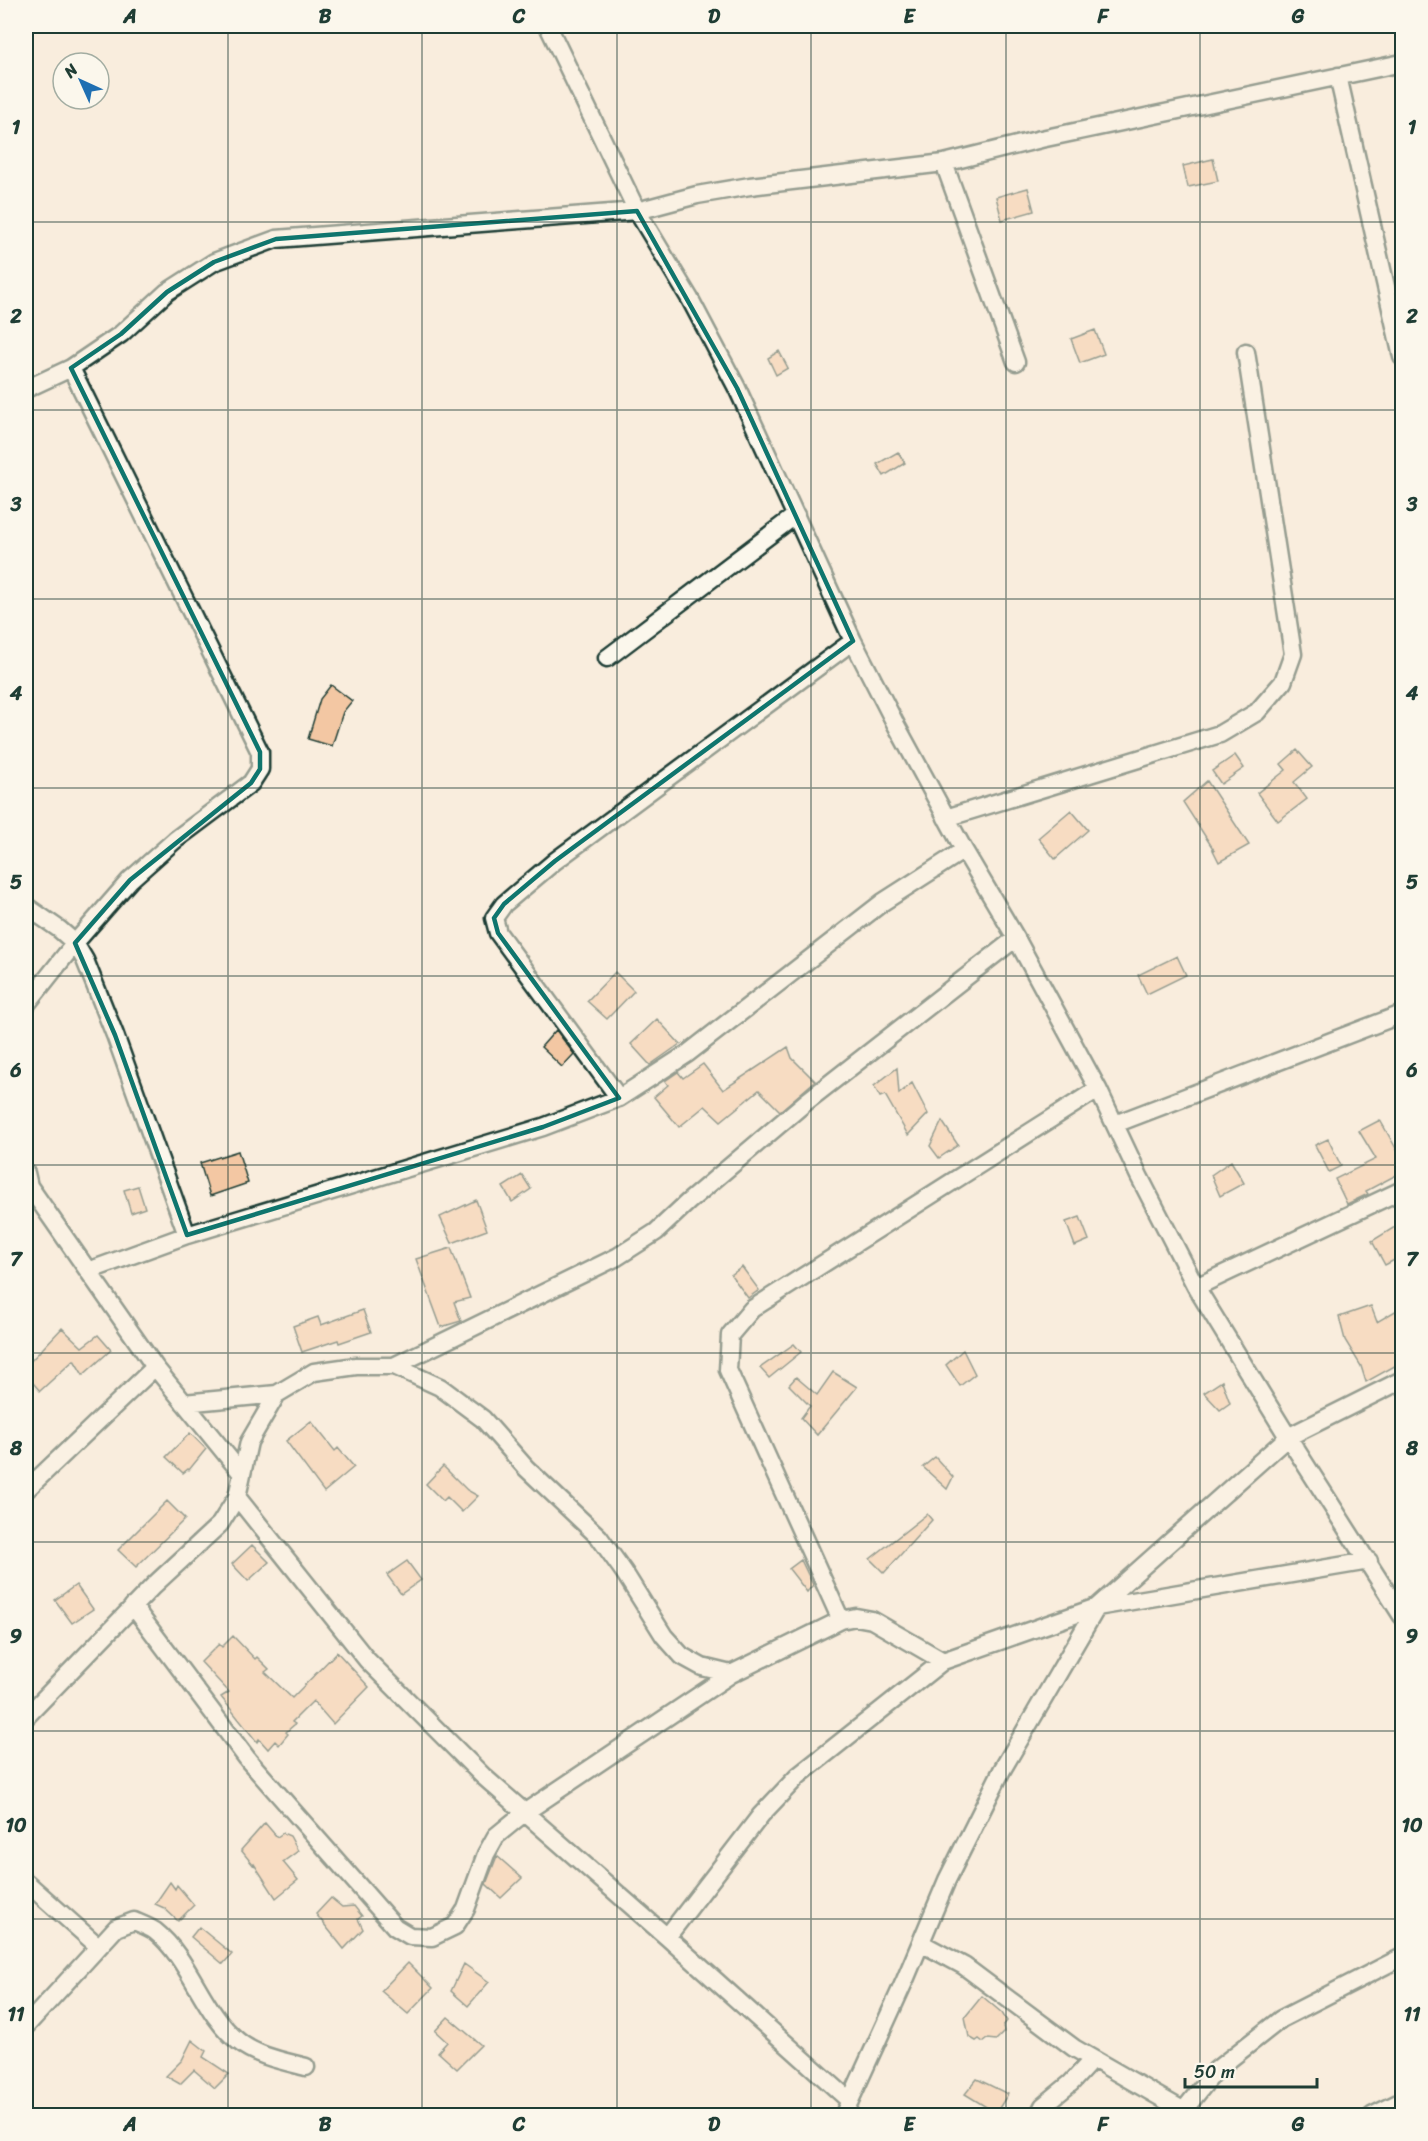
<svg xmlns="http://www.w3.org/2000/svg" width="1428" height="2141" font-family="Sriracha,sans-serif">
	<rect width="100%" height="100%" fill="#f9eddd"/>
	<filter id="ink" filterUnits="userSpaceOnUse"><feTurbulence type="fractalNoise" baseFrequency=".0167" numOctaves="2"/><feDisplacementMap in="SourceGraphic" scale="12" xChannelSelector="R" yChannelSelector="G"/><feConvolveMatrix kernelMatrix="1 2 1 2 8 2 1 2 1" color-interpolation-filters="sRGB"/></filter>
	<g filter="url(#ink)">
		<path fill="#f3c7a3" stroke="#1f3d34" stroke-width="1.5" d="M 1213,159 L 1218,181 L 1188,187 L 1183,166 Z
			M 1028,188 L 1034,211 L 1002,220 L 996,197 Z
			M 1095,330 L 1104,354 L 1080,363 L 1071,339 Z
			M 779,351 L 788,368 L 776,375 L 768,358 Z
			M 898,452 L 905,463 L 884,476 L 877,464 Z
			M 331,685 L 352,701 L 343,712 L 332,746 L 308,739 L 320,699 Z
			M 1297,750 L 1312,767 L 1294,782 L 1307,799 L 1278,821 L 1257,793 L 1286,770 L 1281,764 Z
			M 1235,755 L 1244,768 L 1221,784 L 1212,771 Z
			M 1207,781 L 1249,845 L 1219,862 L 1213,850 L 1214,850 L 1183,802 Z
			M 1071,810 L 1088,830 L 1055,859 L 1038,838 Z
			M 1177,956 L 1186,975 L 1147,994 L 1138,975 Z
			M 615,972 L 634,991 L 607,1019 L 587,1001 Z
			M 657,1019 L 680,1044 L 650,1065 L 631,1044 Z
			M 556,1030 L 574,1054 L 562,1067 L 541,1047 Z
			M 788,1047 L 792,1058 L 815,1081 L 780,1111 L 759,1090 L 721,1121 L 705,1106 L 679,1127 L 654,1097 L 668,1085 L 665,1081 L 678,1072 L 683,1078 L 703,1064 L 723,1090 Z
			M 897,1068 L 899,1094 L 912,1083 L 928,1114 L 908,1135 L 885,1095 L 880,1097 L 874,1086 Z
			M 1380,1120 L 1402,1159 L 1402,1172 L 1366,1191 L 1368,1194 L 1347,1204 L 1335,1179 L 1376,1159 L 1359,1131 Z
			M 942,1121 L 958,1145 L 939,1158 L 930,1146 Z
			M 1328,1139 L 1341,1166 L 1329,1172 L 1315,1145 Z
			M 238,1151 L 248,1183 L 210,1196 L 200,1163 Z
			M 1231,1161 L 1244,1183 L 1220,1196 L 1211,1175 Z
			M 522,1175 L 531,1189 L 512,1202 L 503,1187 Z
			M 138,1186 L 145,1208 L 131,1213 L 124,1190 Z
			M 476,1200 L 487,1230 L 452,1243 L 440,1217 Z
			M 1080,1217 L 1089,1240 L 1075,1246 L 1066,1222 Z
			M 1398,1225 L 1402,1234 L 1402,1256 L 1385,1265 L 1372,1241 Z
			M 451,1248 L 470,1298 L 454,1302 L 461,1321 L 441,1327 L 416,1259 Z
			M 742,1267 L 759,1290 L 748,1298 L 731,1275 Z
			M 1371,1306 L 1377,1322 L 1402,1307 L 1402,1362 L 1366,1382 L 1361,1366 L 1345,1340 L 1339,1317 Z
			M 363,1310 L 371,1332 L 339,1343 L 338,1340 L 302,1352 L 293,1326 L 318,1317 L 321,1325 Z
			M 62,1328 L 82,1347 L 98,1335 L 111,1350 L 83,1375 L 74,1360 L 40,1391 L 26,1375 L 26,1366 Z
			M 794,1344 L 801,1352 L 769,1378 L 760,1368 Z
			M 963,1350 L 975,1374 L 960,1386 L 946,1365 Z
			M 833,1372 L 857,1387 L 817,1435 L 801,1418 L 810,1406 L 789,1385 L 796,1377 L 817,1395 Z
			M 1222,1381 L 1230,1403 L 1220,1410 L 1204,1393 Z
			M 311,1421 L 335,1451 L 338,1448 L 354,1467 L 324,1492 L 286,1441 Z
			M 190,1433 L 206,1449 L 189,1470 L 188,1469 L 183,1473 L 166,1457 Z
			M 935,1457 L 953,1477 L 947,1489 L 923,1467 Z
			M 443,1466 L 467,1490 L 478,1496 L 462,1512 L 447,1497 L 443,1501 L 426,1484 Z
			M 167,1501 L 185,1519 L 136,1567 L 118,1550 Z
			M 927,1514 L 932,1520 L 884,1573 L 870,1559 Z
			M 252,1545 L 269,1562 L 248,1581 L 232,1564 Z
			M 801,1560 L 813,1585 L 807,1592 L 789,1569 Z
			M 407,1561 L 421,1580 L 401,1594 L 387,1575 Z
			M 76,1585 L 93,1609 L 72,1623 L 55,1600 Z
			M 233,1636 L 255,1659 L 257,1657 L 269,1669 L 265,1672 L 292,1698 L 337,1652 L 369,1687 L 333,1724 L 313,1701 L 292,1722 L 295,1724 L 286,1732 L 288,1734 L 279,1745 L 275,1741 L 268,1749 L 259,1739 L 257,1742 L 221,1697 L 229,1692 L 201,1662 L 219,1644 L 222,1647 Z
			M 265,1823 L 277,1837 L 283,1833 L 290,1836 L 298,1851 L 283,1862 L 298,1880 L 276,1898 L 254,1864 L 253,1865 L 241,1850 Z
			M 497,1856 L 522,1878 L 501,1898 L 486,1884 Z
			M 170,1882 L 175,1889 L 177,1885 L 194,1905 L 178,1921 L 164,1908 L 155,1904 Z
			M 331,1898 L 342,1907 L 354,1906 L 362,1916 L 358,1919 L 363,1929 L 344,1949 L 316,1914 Z
			M 199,1927 L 232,1954 L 223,1964 L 191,1937 Z
			M 408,1963 L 433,1988 L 408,2014 L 381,1991 Z
			M 464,1964 L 489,1982 L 468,2006 L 451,1991 Z
			M 982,1996 L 1002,2013 L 1007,2021 L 1003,2026 L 1004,2032 L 996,2040 L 987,2039 L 983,2042 L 979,2039 L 976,2041 L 969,2037 L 965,2017 Z
			M 448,2017 L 481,2045 L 457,2069 L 438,2052 L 447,2042 L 435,2031 Z
			M 192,2040 L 206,2051 L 203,2057 L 229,2074 L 215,2088 L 194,2070 L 180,2084 L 166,2076 L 182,2060 Z
			M 977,2079 L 1008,2094 L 996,2113 L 965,2094 Z"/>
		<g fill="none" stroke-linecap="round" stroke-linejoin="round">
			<g stroke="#1f3d34" stroke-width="21">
				<path id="street" d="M 548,26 L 637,211 L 690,299 L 737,388 L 853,641 L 895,723 L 964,850 L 1016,938 L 1098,1089 L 1139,1176 L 1196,1287 L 1288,1437 L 1402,1616
					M 1338,76 L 1402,357
					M 944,163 L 1016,362
					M 26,389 L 71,368 L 121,334 L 167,292 L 214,262 L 276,239 L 637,211 L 697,195 L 750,186 L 944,163 L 1041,139 L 1402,63
					M 607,658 L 796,515
					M 946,818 L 1220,734 L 1257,712 L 1283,682 L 1293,654 L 1246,352
					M 26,906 L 59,929 L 75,943 L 85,960 L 115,1035 L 187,1235 L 543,1127 L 619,1098 L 687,1054 L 883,902 L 964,850
					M 26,1005 L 75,943 L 130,880 L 175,840 L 251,783 L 260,769 L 260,752 L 71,368
					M 619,1098 L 498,933 L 494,918 L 504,904 L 555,861 L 853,641
					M 1115,1124 L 1402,1014
					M 26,1173 L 29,1186 L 155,1367 L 242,1474
					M 88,1271 L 187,1235
					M 1196,1287 L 1402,1190
					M 394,1366 L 617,1257 L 656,1232 L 688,1202 L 806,1102 L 1016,938
					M 184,1403 L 277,1394
					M 26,1490 L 155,1367
					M 237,1497 L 367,1660 L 483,1776 L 667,1937 L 850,2101
					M 133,1606 L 249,1761 L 395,1927 L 410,1936 L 432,1937 L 455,1926 L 466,1909 L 486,1854 L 496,1836 L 524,1813 L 731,1674
					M 841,1620 L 728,1370 L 730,1335 L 752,1309 L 1098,1089
					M 26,1717 L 154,1585 L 220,1524 L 237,1497 L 249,1442 L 277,1394 L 314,1372 L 356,1366 L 394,1366 L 440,1387 L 483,1419 L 526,1468 L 599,1537 L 624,1572 L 664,1636 L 682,1656 L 702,1667 L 731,1674 L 841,1620 L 856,1617 L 872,1620 L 943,1661 L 1097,1607 L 1369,1561
					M 26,1882 L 98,1946
					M 667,1937 L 761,1815 L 798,1776 L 943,1661
					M 921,1943 L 964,1966 L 1074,2048 L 1193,2116
					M 26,2026 L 116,1928 L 134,1921 C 141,1924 149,1927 155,1931 C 191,1960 202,2012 238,2041 C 256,2056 283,2061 306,2067
					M 1184,2110 L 1216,2070 L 1281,2019 L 1402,1957
					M 843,2116 L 905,1980 L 947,1880 L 1002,1770 L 1097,1607 L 1288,1437 L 1402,1380
					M 1038,2116 L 1043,2106 L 1071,2083 L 1093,2059
					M 1372,2116 L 1402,2101"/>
			</g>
			<use href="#street" stroke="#fbf7ec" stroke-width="16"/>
		</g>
	</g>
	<path d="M0 0H1428V2141H0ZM 637,211 L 737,388 L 853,641 L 555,861 L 504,904 L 494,918 L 498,933 L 619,1098 L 543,1127 L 187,1235 L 115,1035 L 75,943 L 130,880 L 251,783 L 260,769 L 260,752 L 71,368 L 121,334 L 167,292 L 214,262 L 276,239 Z" fill="#f9eddd" fill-opacity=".55" fill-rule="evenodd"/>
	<path fill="none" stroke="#0f766e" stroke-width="4.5" stroke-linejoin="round" d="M 637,211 L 737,388 L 853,641 L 555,861 L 504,904 L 494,918 L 498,933 L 619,1098 L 543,1127 L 187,1235 L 115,1035 L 75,943 L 130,880 L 251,783 L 260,769 L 260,752 L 71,368 L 121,334 L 167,292 L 214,262 L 276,239 Z"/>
	<path fill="none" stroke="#1f3d34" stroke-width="1.5" stroke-opacity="0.55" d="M 228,26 L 228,2116M 422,26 L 422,2116M 617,26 L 617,2116M 811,26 L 811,2116M 1006,26 L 1006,2116M 1200,26 L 1200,2116M 26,222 L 1402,222M 26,410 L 1402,410M 26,599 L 1402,599M 26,788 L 1402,788M 26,976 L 1402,976M 26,1165 L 1402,1165M 26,1353 L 1402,1353M 26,1542 L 1402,1542M 26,1731 L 1402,1731M 26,1919 L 1402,1919"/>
	<rect width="1428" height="2141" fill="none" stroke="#fbf7ec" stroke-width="66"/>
	<g transform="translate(81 81) rotate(315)"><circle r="28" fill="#fbf7ec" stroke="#a3ada2" stroke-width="1.5"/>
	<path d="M0-4.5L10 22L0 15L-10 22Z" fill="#1f6fb2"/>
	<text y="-9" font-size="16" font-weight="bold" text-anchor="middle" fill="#1f3d34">N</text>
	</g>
	<path d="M1185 2078v9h132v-9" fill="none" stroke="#1f3d34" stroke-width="3"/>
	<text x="1194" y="2078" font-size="18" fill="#1f3d34" stroke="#fbf7ec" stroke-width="4.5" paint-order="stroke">50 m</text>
	<rect x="33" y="33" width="1362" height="2075" fill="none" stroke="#1f3d34" stroke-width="2"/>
	<g font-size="20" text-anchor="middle" font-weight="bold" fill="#1f3d34">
		<text x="130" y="23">A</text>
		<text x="325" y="23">B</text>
		<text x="519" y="23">C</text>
		<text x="714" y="23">D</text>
		<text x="909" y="23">E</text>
		<text x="1103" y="23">F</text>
		<text x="1298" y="23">G</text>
		<text x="16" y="134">1</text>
		<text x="1412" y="134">1</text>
		<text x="16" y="323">2</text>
		<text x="1412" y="323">2</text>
		<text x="16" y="511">3</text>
		<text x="1412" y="511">3</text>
		<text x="16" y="700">4</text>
		<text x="1412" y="700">4</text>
		<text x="16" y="889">5</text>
		<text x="1412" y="889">5</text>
		<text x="16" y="1077">6</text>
		<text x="1412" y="1077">6</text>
		<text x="16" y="1266">7</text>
		<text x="1412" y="1266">7</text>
		<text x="16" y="1455">8</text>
		<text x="1412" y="1455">8</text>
		<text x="16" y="1643">9</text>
		<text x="1412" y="1643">9</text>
		<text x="16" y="1832">10</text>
		<text x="1412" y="1832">10</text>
		<text x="16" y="2021">11</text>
		<text x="1412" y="2021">11</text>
		<text x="130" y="2131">A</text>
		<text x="325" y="2131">B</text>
		<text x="519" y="2131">C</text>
		<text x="714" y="2131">D</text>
		<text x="909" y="2131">E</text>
		<text x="1103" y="2131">F</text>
		<text x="1298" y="2131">G</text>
	</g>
</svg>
